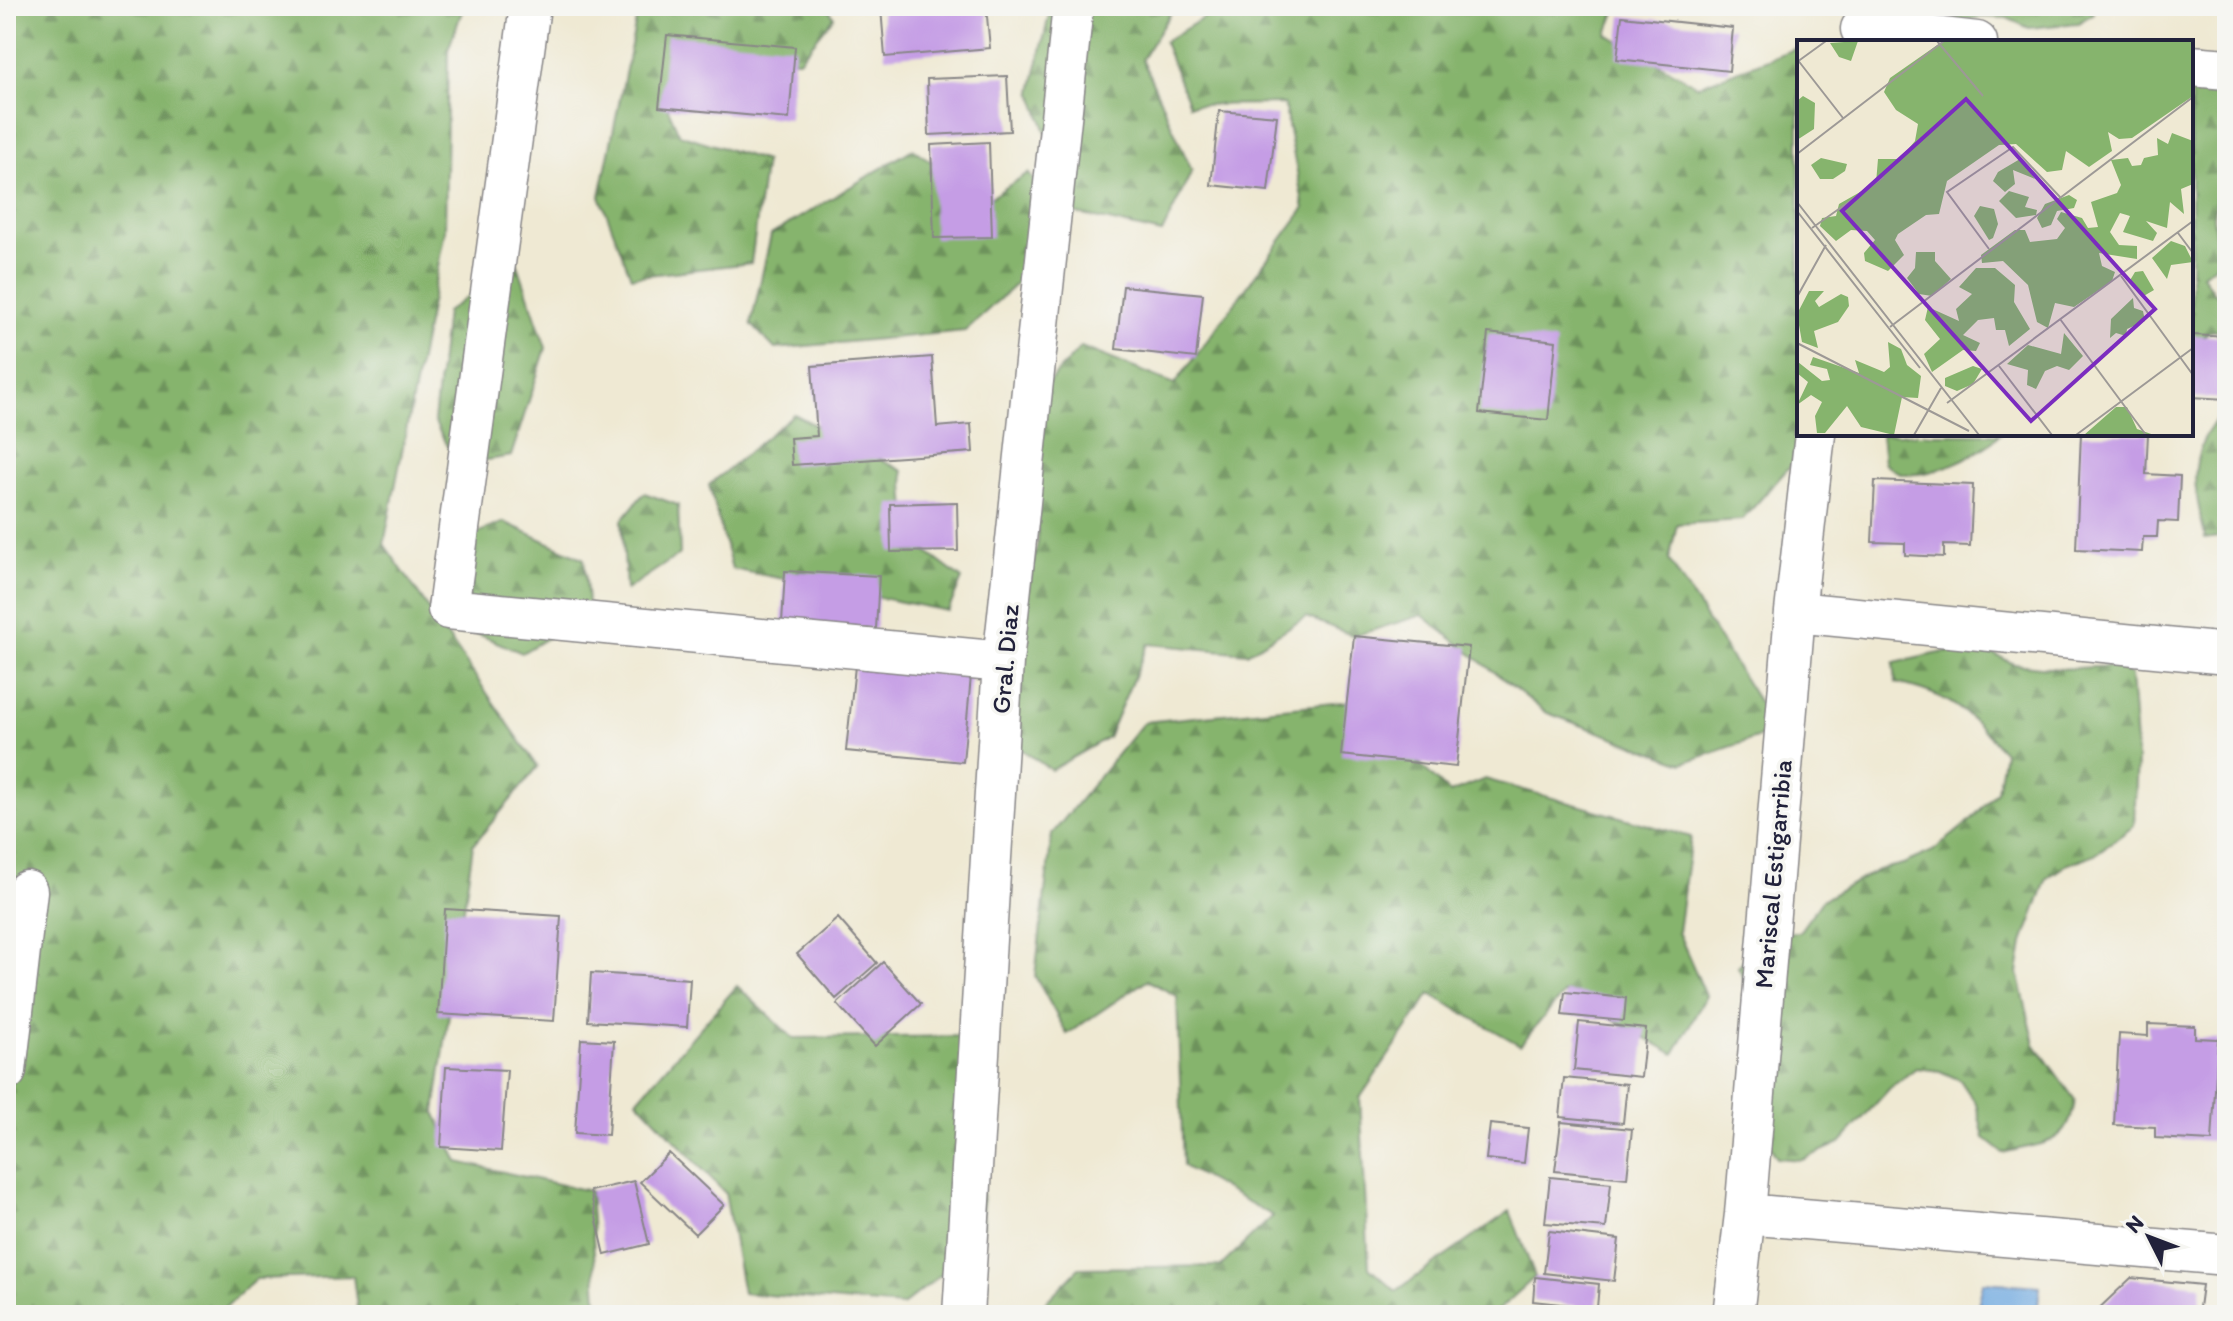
<svg xmlns="http://www.w3.org/2000/svg" width="2233" height="1321" font-family="Itim,sans-serif">
	<defs>
		<pattern id="forest-firs" width="22" height="20" patternUnits="userSpaceOnUse" patternTransform="scale(2)"><rect width="22" height="20" fill="#86b46d"/><path d="M5 1l3.5 6h-7zM16 11l3.5 6h-7z" fill="#6d925b"/></pattern>
	</defs>
	<rect width="100%" height="100%" fill="#f6f6f2"/>
	<filter id="ink" filterUnits="userSpaceOnUse"><feTurbulence type="fractalNoise" baseFrequency=".0125" numOctaves="2"/><feDisplacementMap in="SourceGraphic" scale="16" xChannelSelector="R" yChannelSelector="G"/><feConvolveMatrix kernelMatrix="1 2 1 2 8 2 1 2 1" color-interpolation-filters="sRGB"/></filter>
	<filter id="wash" filterUnits="userSpaceOnUse"><feTurbulence type="fractalNoise" baseFrequency=".006" numOctaves="4" result="noise"/><feDisplacementMap in="SourceGraphic" scale="32" xChannelSelector="R" yChannelSelector="G"/><feGaussianBlur stdDeviation="1.8" result="paint"/><feColorMatrix in="noise" values="0 0 0 0 0 0 0 0 0 0 0 0 0 0 0 0 0 1.4 0 .05"/><feComposite in="paint" operator="in"/></filter>
	<g filter="url(#wash)">
		<rect width="100%" height="100%" fill="#efe9d3"/>
		<path fill="url(#forest-firs)" stroke="#546b54" stroke-width="2" d="M 6,6 L 464,6 L 448,50 L 445,231 L 384,544 L 538,767 L 473,845 L 435,1112 L 458,1162 L 590,1191 L 598,1315 L 358,1315 L 353,1276 L 256,1279 L 217,1315 L 6,1315 L 6,714 L 9,707 L 6,687 Z
			M 639,6 L 826,6 L 834,17 L 799,60 L 713,59 L 666,104 L 679,134 L 765,161 L 751,263 L 631,277 L 600,196 Z
			M 1051,6 L 1175,6 L 1142,59 L 1192,171 L 1162,233 L 1073,213 L 1032,91 Z
			M 1223,6 L 1617,6 L 1607,34 L 1698,86 L 1799,47 L 1799,434 L 1793,463 L 1742,520 L 1677,524 L 1669,560 L 1777,731 L 1683,763 L 1545,712 L 1422,615 L 1354,636 L 1306,617 L 1247,653 L 1148,644 L 1108,737 L 1051,770 L 998,733 L 1038,541 L 1029,403 L 1081,347 L 1175,384 L 1304,209 L 1284,104 L 1189,105 L 1164,42 Z
			M 1939,6 L 2091,6 L 2094,13 L 2078,23 L 2029,28 L 2007,18 L 1981,17 L 1960,21 Z
			M 2191,84 L 2227,98 L 2227,190 L 2217,195 L 2213,216 L 2219,262 L 2202,274 L 2213,292 L 2227,301 L 2227,331 L 2210,331 L 2191,345 Z
			M 913,149 L 948,173 L 941,230 L 1028,173 L 1053,203 L 1030,271 L 965,331 L 775,349 L 751,324 L 771,235 Z
			M 517,262 L 546,348 L 511,456 L 457,465 L 434,421 L 446,312 Z
			M 2227,408 L 2227,536 L 2205,539 C 2199,500 2187,479 2204,439 C 2208,429 2216,423 2219,412 Z
			M 794,414 L 903,471 L 908,538 L 962,579 L 948,611 L 732,569 L 709,485 Z
			M 1881,434 L 2000,434 C 1982,454 1928,480 1901,473 C 1895,472 1889,467 1884,463 Z
			M 644,493 L 678,505 L 680,554 L 626,590 L 622,520 Z
			M 504,522 L 584,559 L 589,613 L 522,653 L 473,632 L 452,543 Z
			M 1962,648 L 1984,649 L 2014,664 L 2058,669 L 2114,666 L 2131,675 L 2137,758 L 2134,826 L 2095,854 L 2066,865 L 2047,878 L 2023,943 L 2018,973 L 2035,1044 L 2075,1100 C 2068,1147 2043,1142 2003,1153 L 1984,1138 L 1976,1104 L 1960,1080 L 1940,1071 L 1916,1068 L 1890,1088 L 1840,1143 L 1802,1160 L 1777,1158 L 1761,1131 L 1772,1071 L 1789,1047 L 1782,1030 L 1755,1001 L 1738,967 C 1761,940 1763,932 1799,932 L 1822,900 L 1878,870 L 1903,864 L 1933,851 L 1971,820 L 1997,791 L 2004,752 C 1966,711 1952,695 1896,683 L 1894,663 Z
			M 1353,701 L 1450,793 L 1485,779 L 1691,837 L 1678,932 L 1706,996 L 1674,1054 L 1565,992 L 1520,1045 L 1430,994 L 1360,1098 L 1369,1267 L 1396,1291 L 1510,1211 L 1535,1277 L 1493,1315 L 1033,1315 L 1079,1268 L 1221,1266 L 1273,1216 L 1183,1166 L 1177,996 L 1147,980 L 1067,1034 L 1035,976 L 1052,834 L 1144,722 Z
			M 737,986 L 793,1038 L 980,1036 L 983,1241 L 902,1306 L 743,1293 L 725,1193 L 637,1100 Z"/>
		<path fill="#70a9e0" stroke="#49668e" stroke-width="2" d="M 1983,1282 L 2040,1286 L 2037,1315 L 1976,1315 Z"/>
		<g id="blocks">
			<path fill="#c59de5" d="M 902,6 L 986,6 L 990,48 L 885,57 L 881,8 Z
				M 1622,16 L 1733,28 L 1729,71 L 1617,59 Z
				M 667,35 L 795,47 L 789,119 L 659,107 Z
				M 1007,76 L 1010,131 L 929,135 L 927,79 Z
				M 1219,111 L 1277,116 L 1268,191 L 1211,185 Z
				M 989,142 L 992,237 L 934,238 L 931,145 Z
				M 1123,286 L 1203,294 L 1196,358 L 1116,349 Z
				M 1488,333 L 1556,341 L 1548,420 L 1479,413 Z
				M 2193,335 L 2227,337 L 2227,399 L 2191,397 Z
				M 932,357 L 937,427 L 971,424 L 973,452 L 792,465 L 790,438 L 817,436 L 812,366 Z
				M 2081,434 L 2148,434 L 2146,474 L 2180,476 L 2178,522 L 2158,521 L 2157,537 L 2143,537 L 2142,552 L 2076,549 Z
				M 1875,481 L 1973,485 L 1970,546 L 1944,545 L 1944,557 L 1905,555 L 1905,543 L 1872,542 Z
				M 957,502 L 958,551 L 891,552 L 890,504 Z
				M 785,571 L 879,576 L 876,629 L 782,623 Z
				M 1354,636 L 1469,647 L 1456,767 L 1341,755 Z
				M 855,666 L 971,676 L 963,762 L 846,751 Z
				M 445,909 L 561,916 L 554,1021 L 438,1014 Z
				M 838,918 L 877,963 L 836,999 L 797,954 Z
				M 883,962 L 921,1004 L 875,1046 L 837,1004 Z
				M 591,973 L 690,979 L 687,1027 L 588,1021 Z
				M 1565,992 L 1626,998 L 1624,1021 L 1562,1015 Z
				M 1579,1022 L 1646,1029 L 1641,1077 L 1574,1070 Z
				M 2148,1024 L 2195,1026 L 2195,1038 L 2218,1039 L 2212,1141 L 2155,1138 L 2155,1127 L 2114,1125 L 2119,1034 L 2148,1036 Z
				M 581,1039 L 614,1041 L 608,1135 L 575,1133 Z
				M 446,1067 L 507,1070 L 501,1151 L 441,1147 Z
				M 1564,1078 L 1627,1084 L 1623,1123 L 1560,1117 Z
				M 1561,1122 L 1632,1129 L 1627,1178 L 1555,1171 Z
				M 1490,1124 L 1528,1128 L 1524,1163 L 1486,1159 Z
				M 669,1153 L 724,1205 L 695,1234 L 640,1182 Z
				M 1550,1177 L 1611,1183 L 1606,1228 L 1545,1223 Z
				M 634,1181 L 649,1244 L 605,1255 L 590,1191 Z
				M 1549,1231 L 1619,1239 L 1614,1281 L 1544,1273 Z
				M 1535,1277 L 1599,1284 L 1597,1308 L 1533,1301 Z
				M 2131,1278 L 2202,1285 L 2198,1315 L 2092,1315 Z"/>
		</g>
	</g>
	<g filter="url(#ink)">
		<use href="#blocks" fill-opacity="0" stroke="#888687" stroke-width="2"/>
		<g fill="none" stroke-linecap="round" stroke-linejoin="round">
			<g stroke="#888687" stroke-width="43">
				<path id="minor" d="M 530,6 L 448,609 L 1003,662
					M 1861,29 L 1977,42
					M 2191,66 L 2227,69
					M 1795,612 L 2227,654
					M 6,1071 L 27,891
					M 1745,1214 L 2227,1255
					M 963,1315 L 1003,662 L 1073,6
					M 1733,1315 L 1745,1214 L 1795,612 L 1815,434"/>
			</g>
			<use href="#minor" stroke="#fff" stroke-width="40"/>
		</g>
	</g>
	<g text-anchor="middle" dominant-baseline="central" stroke-width="7" stroke-linejoin="round" paint-order="stroke">
		<g font-size="26" fill="#22223b" stroke="#f6f6f2">
			<text transform="translate(1005 659) rotate(-85)">Gral. Diaz</text>
			<text transform="translate(1773 874) rotate(-85)">Mariscal Estigarribia</text>
		</g>
	</g>
	<g transform="translate(1797 40)">
		<rect width="396" height="396" fill="#efe9d3"/>
		<path d="M 61,1 L 54,21 L 42,17 L 33,3 ZM 146,1 L 396,1 L 396,56 L 335,98 L 322,99 L 311,92 L 315,111 L 292,127 L 269,111 L 265,130 L 250,132 L 219,104 L 202,105 L 150,141 L 142,174 L 129,175 L 101,194 L 98,200 L 107,215 L 91,231 L 68,221 L 67,213 L 78,200 L 70,191 L 54,190 L 39,201 L 23,186 L 25,178 L 39,176 L 42,164 L 79,143 L 81,119 L 103,119 L 118,101 L 121,84 L 99,70 L 87,52 L 93,38 ZM 6,56 L 18,63 L 17,89 L 0,100 L 0,61 ZM 375,93 L 396,101 L 396,144 L 384,149 L 387,174 L 373,162 L 370,188 L 349,181 L 360,193 L 356,201 L 326,192 L 333,176 L 323,173 L 313,192 L 322,205 L 340,206 L 340,219 L 302,213 L 305,226 L 318,232 L 315,241 L 277,267 L 258,263 L 251,288 L 240,282 L 231,245 L 206,221 L 185,223 L 184,215 L 218,190 L 228,190 L 233,202 L 260,199 L 268,188 L 260,179 L 264,172 L 285,178 L 291,188 L 301,187 L 294,162 L 320,153 L 324,145 L 314,120 L 331,118 L 335,126 L 344,125 L 347,118 L 361,115 L 360,98 L 371,104 ZM 24,118 L 50,124 L 48,131 L 36,139 L 23,139 L 14,125 ZM 223,119 L 238,139 L 216,130 L 218,144 L 208,152 L 196,141 L 201,132 ZM 212,151 L 232,157 L 228,167 L 240,170 L 239,175 L 219,178 L 202,161 ZM 272,155 L 280,160 L 277,168 L 260,171 L 254,185 L 245,188 L 240,178 L 248,164 ZM 183,166 L 197,169 L 201,184 L 196,198 L 192,200 L 177,176 ZM 374,201 L 388,206 L 396,222 L 374,225 L 370,239 L 355,218 ZM 119,212 L 138,212 L 138,221 L 154,239 L 135,256 L 122,254 L 110,238 L 118,228 ZM 179,228 L 198,228 L 218,245 L 217,262 L 233,289 L 212,306 L 208,290 L 199,290 L 197,278 L 181,280 L 166,295 L 183,303 L 179,311 L 166,310 L 135,332 L 127,314 L 143,299 L 128,280 L 131,267 L 162,281 L 159,269 L 175,254 L 162,247 ZM 346,231 L 357,250 L 345,257 L 332,242 L 338,232 ZM 12,251 L 27,251 L 18,261 L 22,267 L 44,254 L 51,257 L 52,266 L 41,282 L 17,291 L 21,308 L 5,302 L 0,274 ZM 336,258 L 337,268 L 346,271 L 348,281 L 330,289 L 329,296 L 319,293 L 313,298 L 314,279 ZM 267,293 L 286,316 L 272,330 L 260,326 L 248,331 L 239,349 L 230,345 L 231,330 L 210,324 L 231,305 L 264,314 ZM 91,302 L 104,309 L 110,325 L 124,336 L 121,358 L 105,357 L 97,395 L 64,387 L 50,366 L 28,393 L 20,393 L 18,376 L 25,362 L 14,355 L 0,365 L 11,342 L 0,333 L 0,309 L 1,322 L 25,341 L 33,340 L 30,329 L 13,325 L 16,317 L 62,333 L 58,320 L 87,332 L 93,327 ZM 176,326 L 185,329 L 176,344 L 160,351 L 148,346 L 148,338 ZM 319,367 L 330,367 L 340,389 L 357,395 L 287,395 Z" fill="#86b46d"/>
		<path fill="none" stroke="#9d9996" stroke-width="2" d="M 140,1 L 186,56M 0,19 L 46,78M 0,22 L 29,1M 0,114 L 147,1M 0,162 L 182,395M 0,171 L 123,328M 15,188 L 87,137M 381,193 L 396,213M 192,209 L 150,152 L 216,107 L 263,157M 324,236 L 396,335M 0,257 L 29,205M 263,279 L 349,395M 93,287 L 396,57M 0,303 L 172,391M 202,326 L 255,395M 150,363 L 396,181M 117,395 L 144,348M 279,395 L 396,308"/>
		<path fill="#7b2cbf" fill-opacity="0.15" stroke="#7b2cbf" stroke-width="4" d="M 169,59 L 358,269 L 234,381 L 45,171 Z"/>
		<rect width="396" height="396" fill="none" stroke="#22223b" stroke-width="4"/>
	</g>
	<rect width="2233" height="1321" fill="none" stroke="#f6f6f2" stroke-width="32"/>
	<g transform="translate(2149 1237) rotate(312)" stroke="#f6f6f2" stroke-width="6" paint-order="stroke">
	<path d="M0-6L14 30L0 20L-14 30Z" fill="#22223b"/>
	<text y="-12" font-size="22" font-weight="bold" text-anchor="middle" fill="#22223b">N</text>
	</g>
</svg>
